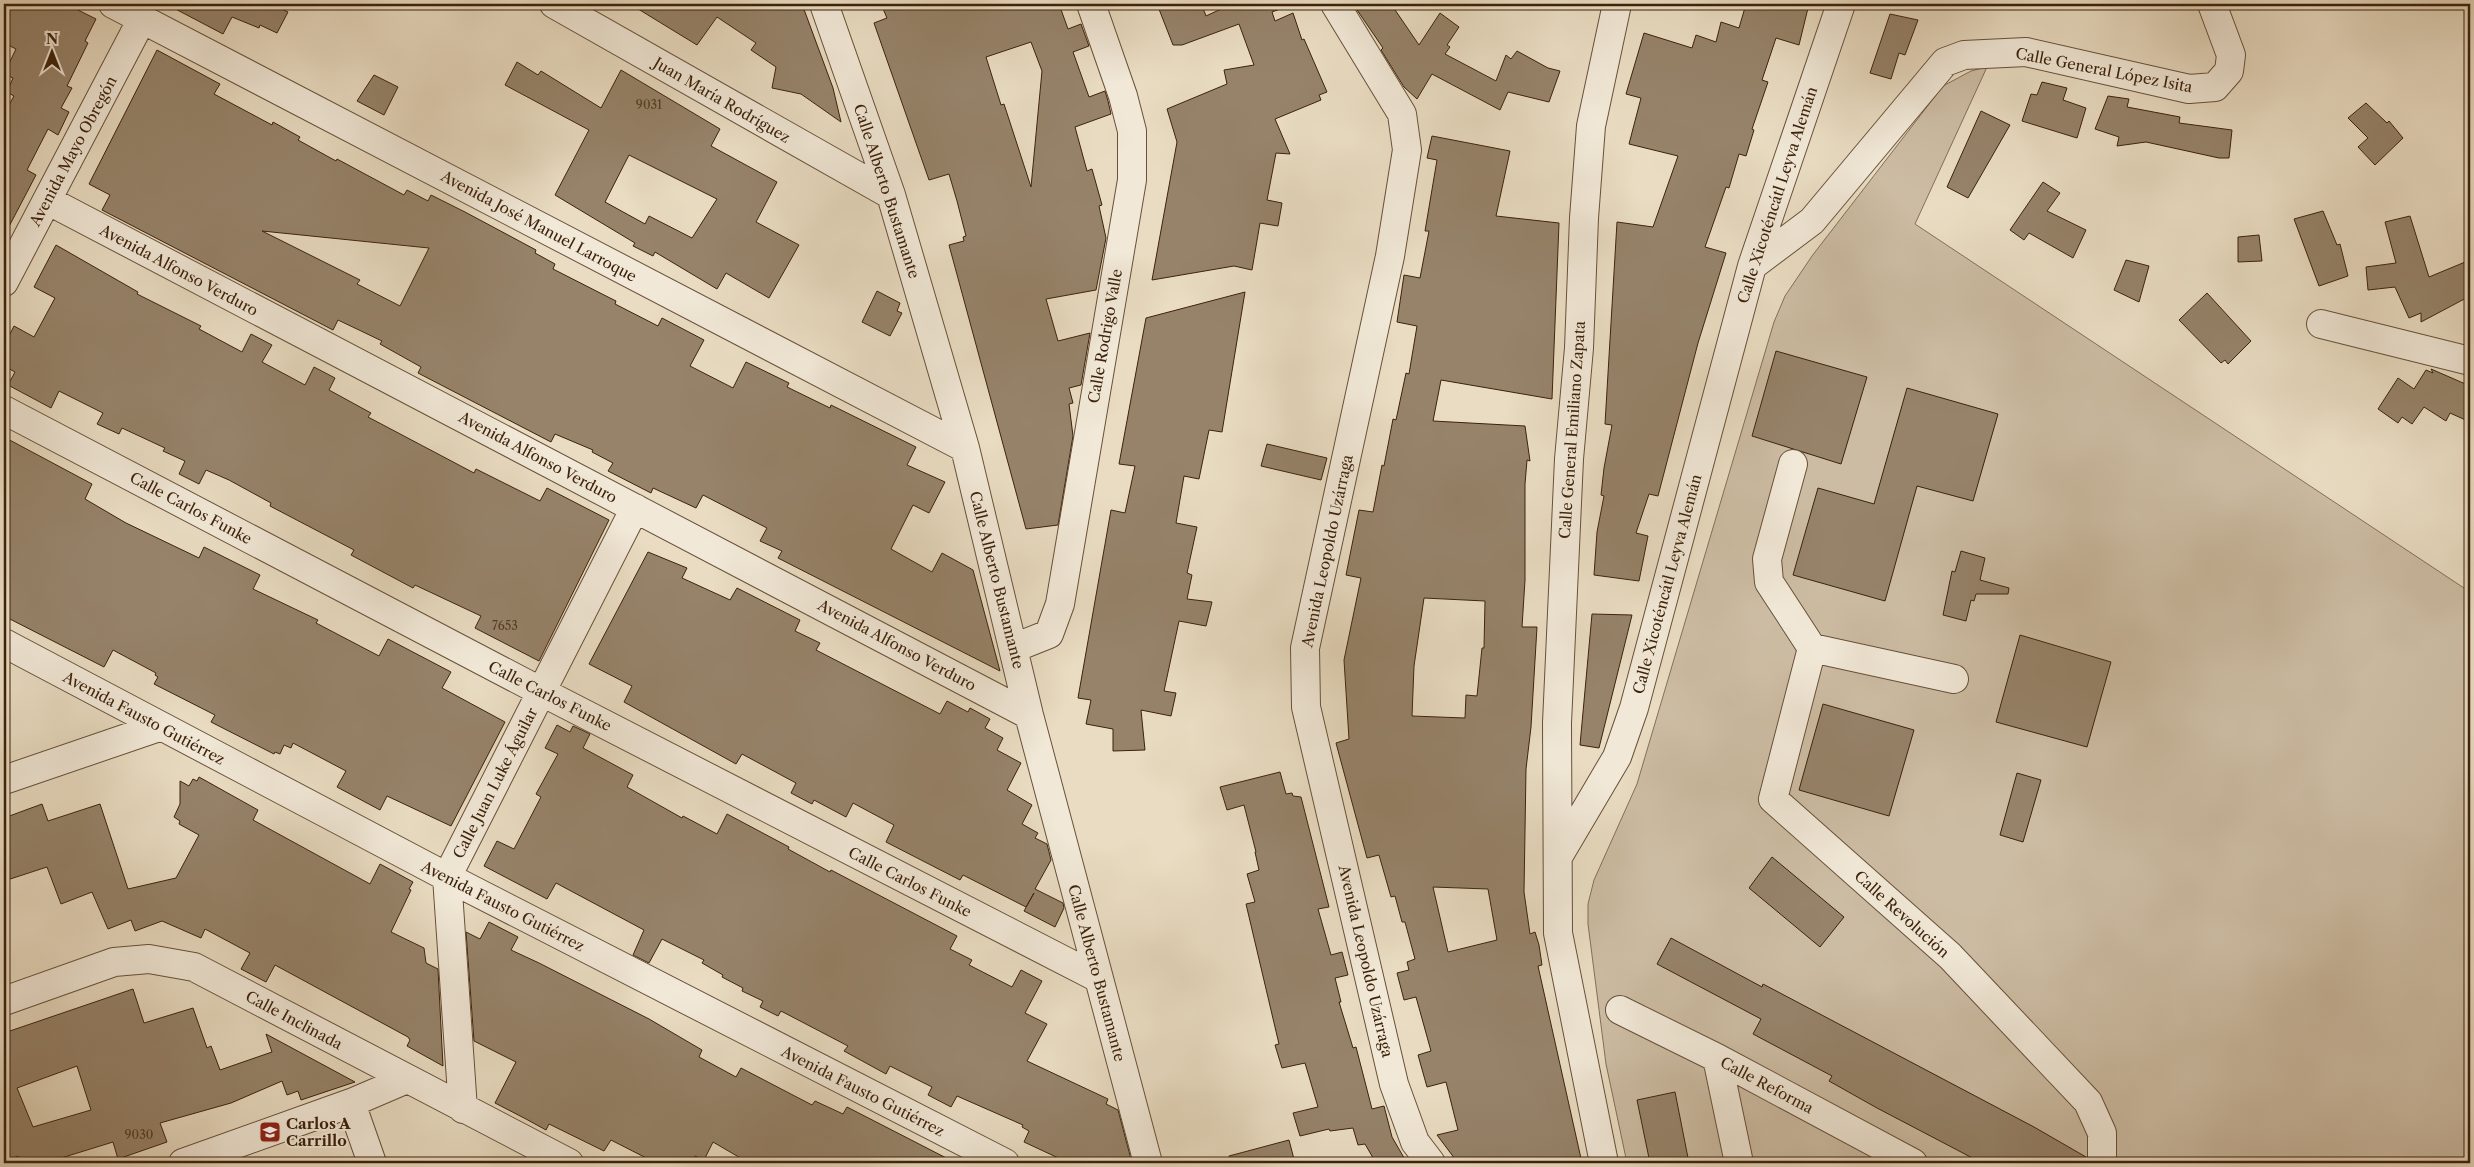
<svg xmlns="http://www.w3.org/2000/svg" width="2474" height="1167" font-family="'Libre Caslon Text',serif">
	<rect width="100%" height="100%" fill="#e9dcc2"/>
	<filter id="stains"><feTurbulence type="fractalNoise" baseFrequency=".004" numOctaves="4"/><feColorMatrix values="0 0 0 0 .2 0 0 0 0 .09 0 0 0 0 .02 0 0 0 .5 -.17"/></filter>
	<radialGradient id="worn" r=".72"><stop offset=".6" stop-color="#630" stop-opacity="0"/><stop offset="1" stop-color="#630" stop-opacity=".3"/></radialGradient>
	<path fill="#ccbca3" stroke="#846f57" d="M 1987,67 L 1915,224 L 2470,592 L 2470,1163 L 1627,1163 L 1606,1064 L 1588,924 L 1588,904 L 1594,880 L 1637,784 L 1774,322 L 1785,296 L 1812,256 L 1943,86 L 1971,71 Z"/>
	<path fill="#96836a" stroke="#3d220b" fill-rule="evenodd" d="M 4,4 L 66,4 L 96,19 L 85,41 L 88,43 L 67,86 L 72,88 L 61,108 L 69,112 L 58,135 L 48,129 L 27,170 L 36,175 L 4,236 L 4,123 L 10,108 L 8,107 L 14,96 L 7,92 L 13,78 L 4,74 L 16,49 L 4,43 Z
		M 166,4 L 271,4 L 288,12 L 277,33 L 260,25 L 259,28 L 232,17 L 223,34 Z
		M 630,4 L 802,4 L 833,88 L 841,122 L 801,94 L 772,88 L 776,67 L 751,50 L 756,43 L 717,17 L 697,45 Z
		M 881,4 L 1059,4 L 1068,29 L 1081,24 L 1089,46 L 1073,52 L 1089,97 L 1105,91 L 1108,101 L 1111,114 L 1075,127 L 1087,171 L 1092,169 L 1102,205 L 1099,206 L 1106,238 L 1096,290 L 1046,299 L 1058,341 L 1090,333 L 1081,385 L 1069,388 L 1073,403 L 1069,404 L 1073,436 L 1058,525 L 1026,529 L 949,245 L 964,241 L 963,237 L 966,236 L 957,201 L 949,174 L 929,180 L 874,23 L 887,18 ZM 1031,42 L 1042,71 L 1031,187 L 1004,104 L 1001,105 L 986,57 Z
		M 1157,4 L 1195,4 L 1197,10 L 1203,8 L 1206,16 L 1232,4 L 1287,4 L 1288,6 L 1272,12 L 1275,21 L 1293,13 L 1302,40 L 1304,39 L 1327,92 L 1319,95 L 1321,100 L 1275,119 L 1290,154 L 1276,153 L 1267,200 L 1282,203 L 1278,226 L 1260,223 L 1252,270 L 1234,266 L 1152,280 L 1177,142 L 1167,109 L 1227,84 L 1224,70 L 1254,65 L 1239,24 L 1182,45 L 1173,45 Z
		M 1353,4 L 1391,4 L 1419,45 L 1440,13 L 1459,27 L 1447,45 L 1450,47 L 1445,54 L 1496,81 L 1506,55 L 1511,59 L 1517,51 L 1548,68 L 1560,71 L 1549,102 L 1508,92 L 1500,110 L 1432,74 L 1417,99 L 1404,87 L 1381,50 L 1383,48 Z
		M 1746,4 L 1809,4 L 1799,45 L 1776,38 L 1762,80 L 1768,82 L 1752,129 L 1754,130 L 1746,156 L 1739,154 L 1729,188 L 1726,187 L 1705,247 L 1726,253 L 1698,343 L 1658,496 L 1649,494 L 1636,533 L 1648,536 L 1639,581 L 1594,575 L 1597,532 L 1604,496 L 1601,495 L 1604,468 L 1612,425 L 1605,424 L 1617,222 L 1653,227 L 1678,156 L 1629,144 L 1641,98 L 1626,94 L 1644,33 L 1692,48 L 1696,35 L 1716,42 L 1721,22 L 1739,28 Z
		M 1890,14 L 1918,20 L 1905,55 L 1899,53 L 1891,79 L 1870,73 Z
		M 157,50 L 220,84 L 214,94 L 272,125 L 273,122 L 300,137 L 298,140 L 336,161 L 337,159 L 404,195 L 407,190 L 428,201 L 431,195 L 465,212 L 536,250 L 535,253 L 555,264 L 553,269 L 608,297 L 616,301 L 615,304 L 658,326 L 662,318 L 704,340 L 690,366 L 733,388 L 746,362 L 789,383 L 787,387 L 830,408 L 831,405 L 916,447 L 907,465 L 945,482 L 929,513 L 913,505 L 891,549 L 932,572 L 942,553 L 973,570 L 1000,671 L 778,558 L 782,551 L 760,541 L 767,528 L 703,495 L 696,508 L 653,488 L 651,493 L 608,471 L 613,463 L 592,452 L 593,450 L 555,434 L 551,442 L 418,373 L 421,367 L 380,344 L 382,341 L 338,320 L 333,330 L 102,210 L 110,195 L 89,184 ZM 262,231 L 429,248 L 400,306 L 357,284 L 360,280 Z
		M 517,62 L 538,75 L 541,71 L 601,108 L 621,70 L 720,129 L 711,146 L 777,182 L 756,222 L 799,245 L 769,298 L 726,273 L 717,289 L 655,252 L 653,256 L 633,246 L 635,243 L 555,195 L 589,130 L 505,85 ZM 629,155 L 717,199 L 692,238 L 649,216 L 645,224 L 605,202 Z
		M 374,75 L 398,87 L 384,115 L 357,101 Z
		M 2042,82 L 2067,88 L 2063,100 L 2086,108 L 2077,138 L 2022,121 L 2031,94 L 2037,95 Z
		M 2108,96 L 2129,99 L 2127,107 L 2180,117 L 2179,123 L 2232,130 L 2229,158 L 2219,158 L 2146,142 L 2117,146 L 2119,137 L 2095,129 Z
		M 2366,103 L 2387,123 L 2389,121 L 2403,138 L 2375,165 L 2358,147 L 2368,138 L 2348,118 Z
		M 1981,111 L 2010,125 L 1968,198 L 1947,187 Z
		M 1432,136 L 1510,151 L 1496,216 L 1559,223 L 1552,399 L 1441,380 L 1433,421 L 1525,426 L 1530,461 L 1527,460 L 1525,484 L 1525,580 L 1522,627 L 1537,627 L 1531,727 L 1526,769 L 1524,892 L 1530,934 L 1535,932 L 1539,945 L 1542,965 L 1538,966 L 1582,1163 L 1458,1163 L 1437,1135 L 1458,1130 L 1446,1082 L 1427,1087 L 1418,1055 L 1431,1051 L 1416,997 L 1404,1000 L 1397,973 L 1409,970 L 1407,962 L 1415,959 L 1405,922 L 1402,922 L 1395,896 L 1391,897 L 1379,855 L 1367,858 L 1336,743 L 1349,739 L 1344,660 L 1361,578 L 1346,575 L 1359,510 L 1373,512 L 1382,465 L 1384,466 L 1393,419 L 1396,420 L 1406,373 L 1409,374 L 1417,326 L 1397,322 L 1404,275 L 1420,278 L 1429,231 L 1425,231 L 1437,160 L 1427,158 ZM 1424,598 L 1485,601 L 1484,648 L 1482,648 L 1477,696 L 1466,695 L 1465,718 L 1412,716 L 1414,666 ZM 1433,887 L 1488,889 L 1497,940 L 1448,952 Z
		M 2043,182 L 2060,193 L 2047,211 L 2086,230 L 2073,258 L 2029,233 L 2024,240 L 2010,230 Z
		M 2323,211 L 2337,245 L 2340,244 L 2348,276 L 2319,286 L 2294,219 Z
		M 2410,216 L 2429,277 L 2470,260 L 2470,296 L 2421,322 L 2421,313 L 2409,318 L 2395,287 L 2368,290 L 2366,267 L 2396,263 L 2385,222 Z
		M 2259,235 L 2262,261 L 2238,262 L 2238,237 Z
		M 56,245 L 138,292 L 137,294 L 201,326 L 199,329 L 242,352 L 251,334 L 272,345 L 262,362 L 305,385 L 314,367 L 335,378 L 329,390 L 371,413 L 368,417 L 474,473 L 476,469 L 540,501 L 547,488 L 609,520 L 539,661 L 475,628 L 481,616 L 415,585 L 413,588 L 351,555 L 354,550 L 270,506 L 271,503 L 229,480 L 206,470 L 199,484 L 179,474 L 185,461 L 163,451 L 165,448 L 122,428 L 119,434 L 97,424 L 103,413 L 59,391 L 51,408 L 8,385 L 15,372 L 4,366 L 4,346 L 14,326 L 34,337 L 55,298 L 34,287 Z
		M 2126,260 L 2149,266 L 2139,302 L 2114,290 Z
		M 877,291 L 900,303 L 897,311 L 902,313 L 890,336 L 862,322 Z
		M 1245,292 L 1222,432 L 1209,430 L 1199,479 L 1184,476 L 1176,523 L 1197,527 L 1187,573 L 1192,575 L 1187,599 L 1212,602 L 1206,626 L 1179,621 L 1164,691 L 1176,693 L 1171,716 L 1141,710 L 1145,750 L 1113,751 L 1113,729 L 1086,724 L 1091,700 L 1078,698 L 1111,510 L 1125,513 L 1135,466 L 1119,464 L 1146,318 Z
		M 2207,293 L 2251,341 L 2228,364 L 2225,360 L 2221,363 L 2179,320 Z
		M 1776,351 L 1867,377 L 1841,464 L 1752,436 Z
		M 2431,369 L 2470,386 L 2470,422 L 2450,413 L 2446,421 L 2424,407 L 2412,424 L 2402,417 L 2398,423 L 2378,409 L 2398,378 L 2414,389 L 2426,370 L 2433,373 Z
		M 1907,388 L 1998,414 L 1973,501 L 1917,486 L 1885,601 L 1793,575 L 1818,488 L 1874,504 Z
		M 4,437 L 92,484 L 85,499 L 126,523 L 199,558 L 204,547 L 260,575 L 253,589 L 318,620 L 316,623 L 379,656 L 388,639 L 451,672 L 442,688 L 505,722 L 451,826 L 387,796 L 380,810 L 337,787 L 346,771 L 293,743 L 291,748 L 284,745 L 280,754 L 275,752 L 274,754 L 211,722 L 215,715 L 154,684 L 158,677 L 155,675 L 156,673 L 113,650 L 104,667 L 4,616 Z
		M 1267,444 L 1327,458 L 1321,480 L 1261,466 Z
		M 1961,551 L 1985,558 L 1980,580 L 2009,588 L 2008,594 L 1976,594 L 1974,601 L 1971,600 L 1966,621 L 1943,615 L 1952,571 L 1955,572 Z
		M 648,552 L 687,568 L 682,578 L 730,600 L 737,588 L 800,620 L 795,631 L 820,643 L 816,650 L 940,714 L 947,701 L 968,712 L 970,708 L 990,719 L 985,728 L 1003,738 L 997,750 L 1021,763 L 1007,790 L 1032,805 L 1022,824 L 1038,833 L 1035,838 L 1047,844 L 1051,860 L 1035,889 L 1063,903 L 1064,908 L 1055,927 L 1024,911 L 1034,893 L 1026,907 L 963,875 L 960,880 L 886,842 L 894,825 L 853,803 L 846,817 L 814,800 L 812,804 L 791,793 L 796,783 L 742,754 L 736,764 L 624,702 L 632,686 L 589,664 Z
		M 1592,614 L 1632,615 L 1599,748 L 1580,745 Z
		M 2020,635 L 2111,662 L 2087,747 L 1996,722 Z
		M 1823,704 L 1914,730 L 1889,816 L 1799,790 Z
		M 557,725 L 570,732 L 573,726 L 590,734 L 583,748 L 633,775 L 627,787 L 682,818 L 683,816 L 717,834 L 727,814 L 789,847 L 788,849 L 830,872 L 831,870 L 957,936 L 950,949 L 972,960 L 969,965 L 1012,987 L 1021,970 L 1042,981 L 1025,1013 L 1047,1024 L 1027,1061 L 1108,1099 L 1106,1104 L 1118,1110 L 1132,1163 L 1069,1163 L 1024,1142 L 1029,1131 L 1022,1127 L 1023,1125 L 957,1096 L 951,1107 L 928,1095 L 932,1087 L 890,1066 L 886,1074 L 844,1051 L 848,1046 L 781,1011 L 778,1016 L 760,1007 L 763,1001 L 742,991 L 743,988 L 722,977 L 723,975 L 702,963 L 704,960 L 662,939 L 649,963 L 633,955 L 644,930 L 556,883 L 547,899 L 484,866 L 497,841 L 514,849 L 541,797 L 536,794 L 558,754 L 545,748 Z
		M 1280,772 L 1286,794 L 1292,793 L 1293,796 L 1301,797 L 1329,907 L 1318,909 L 1331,955 L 1342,952 L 1348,975 L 1335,978 L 1341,1002 L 1339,1002 L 1353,1048 L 1356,1047 L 1372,1109 L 1384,1106 L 1392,1137 L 1407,1163 L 1376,1163 L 1365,1144 L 1358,1145 L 1353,1128 L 1330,1131 L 1329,1129 L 1300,1136 L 1293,1113 L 1318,1107 L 1305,1063 L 1282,1068 L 1275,1045 L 1279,1044 L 1246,904 L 1255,902 L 1247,874 L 1259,870 L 1255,852 L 1256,852 L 1244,805 L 1227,810 L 1220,787 Z
		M 2017,773 L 2041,780 L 2023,842 L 2000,835 Z
		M 199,777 L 258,810 L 253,820 L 370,884 L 380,864 L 413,882 L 409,889 L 411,890 L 391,932 L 424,948 L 426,963 L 438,969 L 443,1066 L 407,1046 L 410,1040 L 408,1037 L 275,965 L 266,982 L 241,969 L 250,953 L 205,929 L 201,938 L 162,921 L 135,931 L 131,920 L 108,929 L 92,892 L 61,904 L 47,867 L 4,881 L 4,818 L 42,804 L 48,821 L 100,804 L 128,889 L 176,878 L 199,835 L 179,824 L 180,821 L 174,817 L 180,804 L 180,781 L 189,786 L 193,779 L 197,781 Z
		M 1772,857 L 1844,917 L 1820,947 L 1749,888 Z
		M 489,922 L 518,937 L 511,950 L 539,963 L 649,1019 L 702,1050 L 699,1057 L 736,1077 L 741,1068 L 812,1105 L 815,1101 L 843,1114 L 847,1107 L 956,1163 L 749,1163 L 713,1142 L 704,1160 L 695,1156 L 691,1163 L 656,1163 L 611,1140 L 604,1151 L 549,1124 L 546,1130 L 526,1119 L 495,1103 L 516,1062 L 474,1041 L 466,932 L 480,939 Z
		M 1671,938 L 1762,987 L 1763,984 L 2034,1127 L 2086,1157 L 2086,1163 L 1982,1163 L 1877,1108 L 1829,1081 L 1832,1076 L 1753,1034 L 1761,1019 L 1657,964 Z
		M 133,989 L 144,1023 L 193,1008 L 207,1048 L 211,1046 L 220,1070 L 272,1052 L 266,1034 L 355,1082 L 301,1100 L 298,1091 L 287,1095 L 282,1081 L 231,1103 L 160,1123 L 167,1142 L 118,1159 L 113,1142 L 45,1163 L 20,1163 L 18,1156 L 4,1163 L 4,1033 ZM 77,1066 L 91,1110 L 33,1127 L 17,1088 Z
		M 1675,1092 L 1689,1163 L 1650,1163 L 1637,1100 Z
		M 1289,1140 L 1295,1163 L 1230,1163 L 1229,1156 Z"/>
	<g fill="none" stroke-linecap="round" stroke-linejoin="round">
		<g stroke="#685039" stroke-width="30">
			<path id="minor" d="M 113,4 L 965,448
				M 554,4 L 891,195
				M 824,4 L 891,195 L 965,448 L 1029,715 L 1148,1163
				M 1335,4 L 1402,114 L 1407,150 L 1390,256 L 1305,648 L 1306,707 L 1394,1084 L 1415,1142 L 1431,1163
				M 47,200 L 1029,715
				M 1752,266 L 1812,221 L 1945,62 L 1964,55 L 2026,52 L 2189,89 L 2215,87 L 2229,71 L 2231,55 L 2212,4
				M 4,282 L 142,19
				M 2321,324 L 2470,361
				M 4,410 L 542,692 L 1098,978
				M 1793,464 L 1767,559 L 1769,582 L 1812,648 L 1773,799 L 1950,956 L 2088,1102 L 2102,1133 L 2102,1163
				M 4,643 L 447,877 L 1005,1163
				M 1014,648 L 1049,634 L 1060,604 L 1132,180 L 1132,131 L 1123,96 L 1091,4
				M 1812,648 L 1954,679
				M 4,780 L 159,727
				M 1558,857 L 1617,757 L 1634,708 L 1752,266 L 1841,4
				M 4,1001 L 114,962 L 149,959 L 194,967 L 569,1163
				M 1620,1010 L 1717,1058 L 1913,1163
				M 1717,1058 L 1739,1163
				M 351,1103 L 372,1163
				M 463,1109 L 447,877 L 635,508
				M 183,1163 L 351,1103 L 407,1079
				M 1604,1163 L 1558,933 L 1557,723 L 1569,459 L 1579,348 L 1584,218 L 1591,126 L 1617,4"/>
		</g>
		<use href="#minor" stroke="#f1e8d7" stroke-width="28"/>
	</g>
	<defs>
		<g id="school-square" transform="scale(1.125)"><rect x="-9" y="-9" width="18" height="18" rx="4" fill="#8f2418" stroke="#f1e8d7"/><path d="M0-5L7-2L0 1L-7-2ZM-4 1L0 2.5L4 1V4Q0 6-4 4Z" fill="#fff"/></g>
	</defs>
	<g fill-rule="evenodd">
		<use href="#school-square" x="270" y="1132"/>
	</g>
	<g text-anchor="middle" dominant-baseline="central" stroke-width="4" stroke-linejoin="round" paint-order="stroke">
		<g font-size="12" fill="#533a23">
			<text x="649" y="104">9031</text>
			<text x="505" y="625">7653</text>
			<text x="139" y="1134">9030</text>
		</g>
		<g font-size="15" fill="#3d220b" stroke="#f1e8d7">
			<text transform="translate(2104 70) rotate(11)">Calle General López Isita</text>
			<text transform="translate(722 100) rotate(30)">Juan María Rodríguez</text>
			<text transform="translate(73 151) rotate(-62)">Avenida Mayo Obregón</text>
			<text transform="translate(887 191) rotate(72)">Calle Alberto Bustamante</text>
			<text transform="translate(1777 195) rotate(-72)">Calle Xicoténcátl Leyva Alemán</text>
			<text transform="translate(539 226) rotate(28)">Avenida José Manuel Larroque</text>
			<text transform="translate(179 270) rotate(28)">Avenida Alfonso Verduro</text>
			<text transform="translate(1105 336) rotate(-80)">Calle Rodrigo Valle</text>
			<text transform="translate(1572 430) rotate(-86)">Calle General Emiliano Zapata</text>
			<text transform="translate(538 457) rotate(28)">Avenida Alfonso Verduro</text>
			<text transform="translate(191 508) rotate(28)">Calle Carlos Funke</text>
			<text transform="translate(1327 551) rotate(-78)">Avenida Leopoldo Uzárraga</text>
			<text transform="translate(997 580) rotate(76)">Calle Alberto Bustamante</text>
			<text transform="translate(1667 584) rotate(-75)">Calle Xicoténcátl Leyva Alemán</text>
			<text transform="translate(897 645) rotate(28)">Avenida Alfonso Verduro</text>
			<text transform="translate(550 696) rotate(27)">Calle Carlos Funke</text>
			<text transform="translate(144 718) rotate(28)">Avenida Fausto Gutiérrez</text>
			<text transform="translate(495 783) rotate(-63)">Calle Juan Luke Águilar</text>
			<text transform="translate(910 882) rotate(27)">Calle Carlos Funke</text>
			<text transform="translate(503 906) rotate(27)">Avenida Fausto Gutiérrez</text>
			<text transform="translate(1902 914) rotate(42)">Calle Revolución</text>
			<text transform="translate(1366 961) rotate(77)">Avenida Leopoldo Uzárraga</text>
			<text transform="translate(1097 973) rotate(75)">Calle Alberto Bustamante</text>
			<text transform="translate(294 1020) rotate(28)">Calle Inclinada</text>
			<text transform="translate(1767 1085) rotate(28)">Calle Reforma</text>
			<text transform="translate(863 1091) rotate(27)">Avenida Fausto Gutiérrez</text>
		</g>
		<g font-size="15" font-weight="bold" fill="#3d220b" stroke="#f1e8d7" text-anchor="start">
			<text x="286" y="1123">Carlos A<tspan x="286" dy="17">Carrillo</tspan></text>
		</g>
	</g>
	<rect width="2474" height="1167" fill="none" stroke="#e9dcc2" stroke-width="20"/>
	<rect x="5" y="5" width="2464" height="1157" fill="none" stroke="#3d220b" stroke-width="2.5"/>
	<rect x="10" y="10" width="2454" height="1147" fill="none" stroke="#3d220b"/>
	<g transform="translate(52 52)" stroke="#f1e8d7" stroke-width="4" paint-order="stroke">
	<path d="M0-4L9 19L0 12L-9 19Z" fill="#3d220b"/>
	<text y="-8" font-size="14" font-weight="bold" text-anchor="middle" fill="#3d220b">N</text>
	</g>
	<rect width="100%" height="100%" filter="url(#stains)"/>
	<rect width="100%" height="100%" fill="url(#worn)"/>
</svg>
